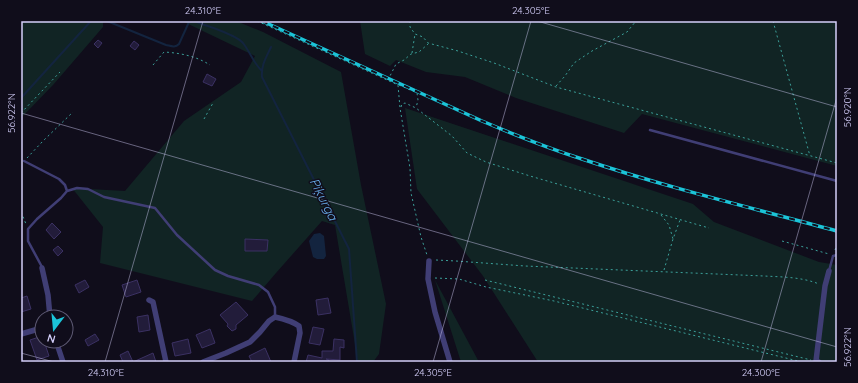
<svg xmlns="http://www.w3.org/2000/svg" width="858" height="383" font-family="Quicksand,sans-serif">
	<rect width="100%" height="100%" fill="#100d1b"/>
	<path fill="#112424" d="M 21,21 L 103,21 L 103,27 L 53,85 L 21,118 Z
		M 185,21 L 236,21 L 263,32 L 341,72 L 361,185 L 386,304 L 379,354 L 373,362 L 358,362 L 335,225 L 322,221 L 276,273 L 252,301 L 100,263 L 103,227 L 72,188 L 125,191 L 184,121 L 241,82 L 255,56 L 184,22 Z
		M 360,21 L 837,21 L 837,166 L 642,114 L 624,133 L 516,98 L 465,77 L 426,72 L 396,60 L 390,66 L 365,54 Z
		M 405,108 L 693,204 L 714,222 L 819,262 L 837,265 L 837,362 L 538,362 L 483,276 L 417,189 Z
		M 435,280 L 479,362 L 461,362 Z"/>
	<path fill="#13243f" d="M 320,233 L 324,236 L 326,256 L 324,259 L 317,259 L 313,257 L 309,241 L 314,234 Z"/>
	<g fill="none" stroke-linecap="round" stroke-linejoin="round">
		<path stroke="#13243f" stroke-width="2" d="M 107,21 L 166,45 C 171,46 175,48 179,44 L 189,22 L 192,21
			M 193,21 L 197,22 C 209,27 235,34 243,43 C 250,52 253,62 261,70
			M 271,47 C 266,58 261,65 262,77 L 349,249 L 357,362
			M 21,98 L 91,21"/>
	</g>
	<path fill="#221c3a" stroke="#3b3163" d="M 98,40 L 102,43 L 98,48 L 94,44 Z
		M 134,41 L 139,45 L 135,50 L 130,46 Z
		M 207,74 L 216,79 L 212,86 L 203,82 Z
		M 52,223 L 61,232 L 54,239 L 46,230 Z
		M 245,239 L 268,240 L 267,251 L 245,251 Z
		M 58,246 L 63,251 L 58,256 L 53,250 Z
		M 85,280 L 89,287 L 79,293 L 75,285 Z
		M 137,280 L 141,292 L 126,297 L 122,285 Z
		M 27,296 L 31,309 L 21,312 L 21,298 Z
		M 328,298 L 331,313 L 318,315 L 316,300 Z
		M 236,302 L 248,315 L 236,325 L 236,329 L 232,331 L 227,326 L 228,324 L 220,315 Z
		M 148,315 L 150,330 L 139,332 L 137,317 Z
		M 313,327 L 324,329 L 320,345 L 309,343 Z
		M 210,329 L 215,343 L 202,348 L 196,335 Z
		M 95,334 L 99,340 L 88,346 L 85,340 Z
		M 42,336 L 42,341 L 44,341 L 49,356 L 37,360 L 30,340 Z
		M 188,339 L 191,353 L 175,356 L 172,343 Z
		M 334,339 L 344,340 L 344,348 L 340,347 L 340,360 L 326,359 L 329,360 L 328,362 L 306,362 L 308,355 L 322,358 L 322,351 L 333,351 Z
		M 265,348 L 271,362 L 252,362 L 249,356 Z
		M 128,351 L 133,362 L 153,353 L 156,362 L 123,362 L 120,355 Z"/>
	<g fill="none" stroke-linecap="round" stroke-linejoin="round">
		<path stroke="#3ba09a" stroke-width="1" stroke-dasharray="2 3" stroke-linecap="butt" d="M 257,21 L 398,85 L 400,108 L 410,168 L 411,193 L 421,237 L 427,255
			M 410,21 L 410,27 L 415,34 L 423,37 L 428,43 L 458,51 L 494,63 L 556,87 L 837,163
			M 773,21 L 810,156
			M 412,53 L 415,34
			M 153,65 L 164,52 C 180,53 196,56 210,65
			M 388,80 L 396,64 L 404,60 L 411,54 L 419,52 L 428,44
			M 399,85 L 417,93 L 418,100 L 416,108
			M 556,86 L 565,76 L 574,63 L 592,51 L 627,32 L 636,21
			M 401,107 L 402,104 L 405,103 L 416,108 L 452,136 L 467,153 L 486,162 L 530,176 L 709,228
			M 21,113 L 60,72
			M 204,119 L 213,103
			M 27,158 L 43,141 L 73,112
			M 21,212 L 26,224
			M 661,215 L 669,225 L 673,239
			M 782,241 L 829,254
			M 835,250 L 837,245
			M 436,260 L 456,261 L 525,266 L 764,276 C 782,277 802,277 819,284
			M 664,270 L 673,239 L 680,220
			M 435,278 L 459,279 L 486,287 L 554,301 L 802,362
			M 485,280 L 811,360"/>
		<path stroke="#403e75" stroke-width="2.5" d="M 650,130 L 837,181
			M 24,161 L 59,179 L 65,185 L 67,191
			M 42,267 L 28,241 L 28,229 L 37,219 L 61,198 L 67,191 L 77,188 L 88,189 L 104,197 L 155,208 L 177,235 L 215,270 L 228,276 L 259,285 L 268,292 L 275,307 L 275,317
			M 829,271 L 833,256 L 837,255"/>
		<path stroke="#403e75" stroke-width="5.5" d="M 429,261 L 428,279 L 435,312 L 450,362
			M 42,268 L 48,295 L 50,317
			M 149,300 L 153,302 L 166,362
			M 21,334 L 42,328
			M 56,341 L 63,362
			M 203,362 L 226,353 L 250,342 L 260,332 L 269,321 L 275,317 C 284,319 292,321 299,326 L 300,333 L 294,362
			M 819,362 L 816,361 L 825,286 L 829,271"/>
		<g stroke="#1bc4d8" stroke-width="3.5">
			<path id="rail" d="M 262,21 L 482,121 C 515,135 548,148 582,159 C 665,187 752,208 837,231"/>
		</g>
		<use href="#rail" stroke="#100d1b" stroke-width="2" stroke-dasharray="6" stroke-linecap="butt"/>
	</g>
	<path fill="none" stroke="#d3cef9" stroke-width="1" stroke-opacity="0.45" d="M 537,21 L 837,107M 21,113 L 837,347M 21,353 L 54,362M 105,362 L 203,21M 433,362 L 531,21M 761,362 L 837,97"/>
	<g text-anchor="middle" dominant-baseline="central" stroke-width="3" stroke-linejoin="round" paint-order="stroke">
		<g font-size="13" font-style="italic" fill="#68afec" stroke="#100d1b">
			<text transform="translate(324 199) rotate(63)">Piķurga</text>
		</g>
	</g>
	<rect width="858" height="383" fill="none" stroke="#100d1b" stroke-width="44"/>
	<g transform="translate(54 329) rotate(196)"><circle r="19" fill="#100d1b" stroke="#5e5a74"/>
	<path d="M0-3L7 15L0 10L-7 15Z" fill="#1bc4d8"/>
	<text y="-6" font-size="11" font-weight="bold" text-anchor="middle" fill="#d3cef9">N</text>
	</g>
	<rect x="22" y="22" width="814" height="339" fill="none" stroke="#d3cef9" stroke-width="1.5"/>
	<g font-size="10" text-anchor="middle" fill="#d3cef9">
		<text x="203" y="14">24.310°E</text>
		<text x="531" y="14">24.305°E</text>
		<text transform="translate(847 107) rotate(-90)" y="4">56.920°N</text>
		<text transform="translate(11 113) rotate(-90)" y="4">56.922°N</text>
		<text transform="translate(847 347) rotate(-90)" y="4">56.922°N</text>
		<text x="106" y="376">24.310°E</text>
		<text x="433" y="376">24.305°E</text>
		<text x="761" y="376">24.300°E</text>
	</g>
</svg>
